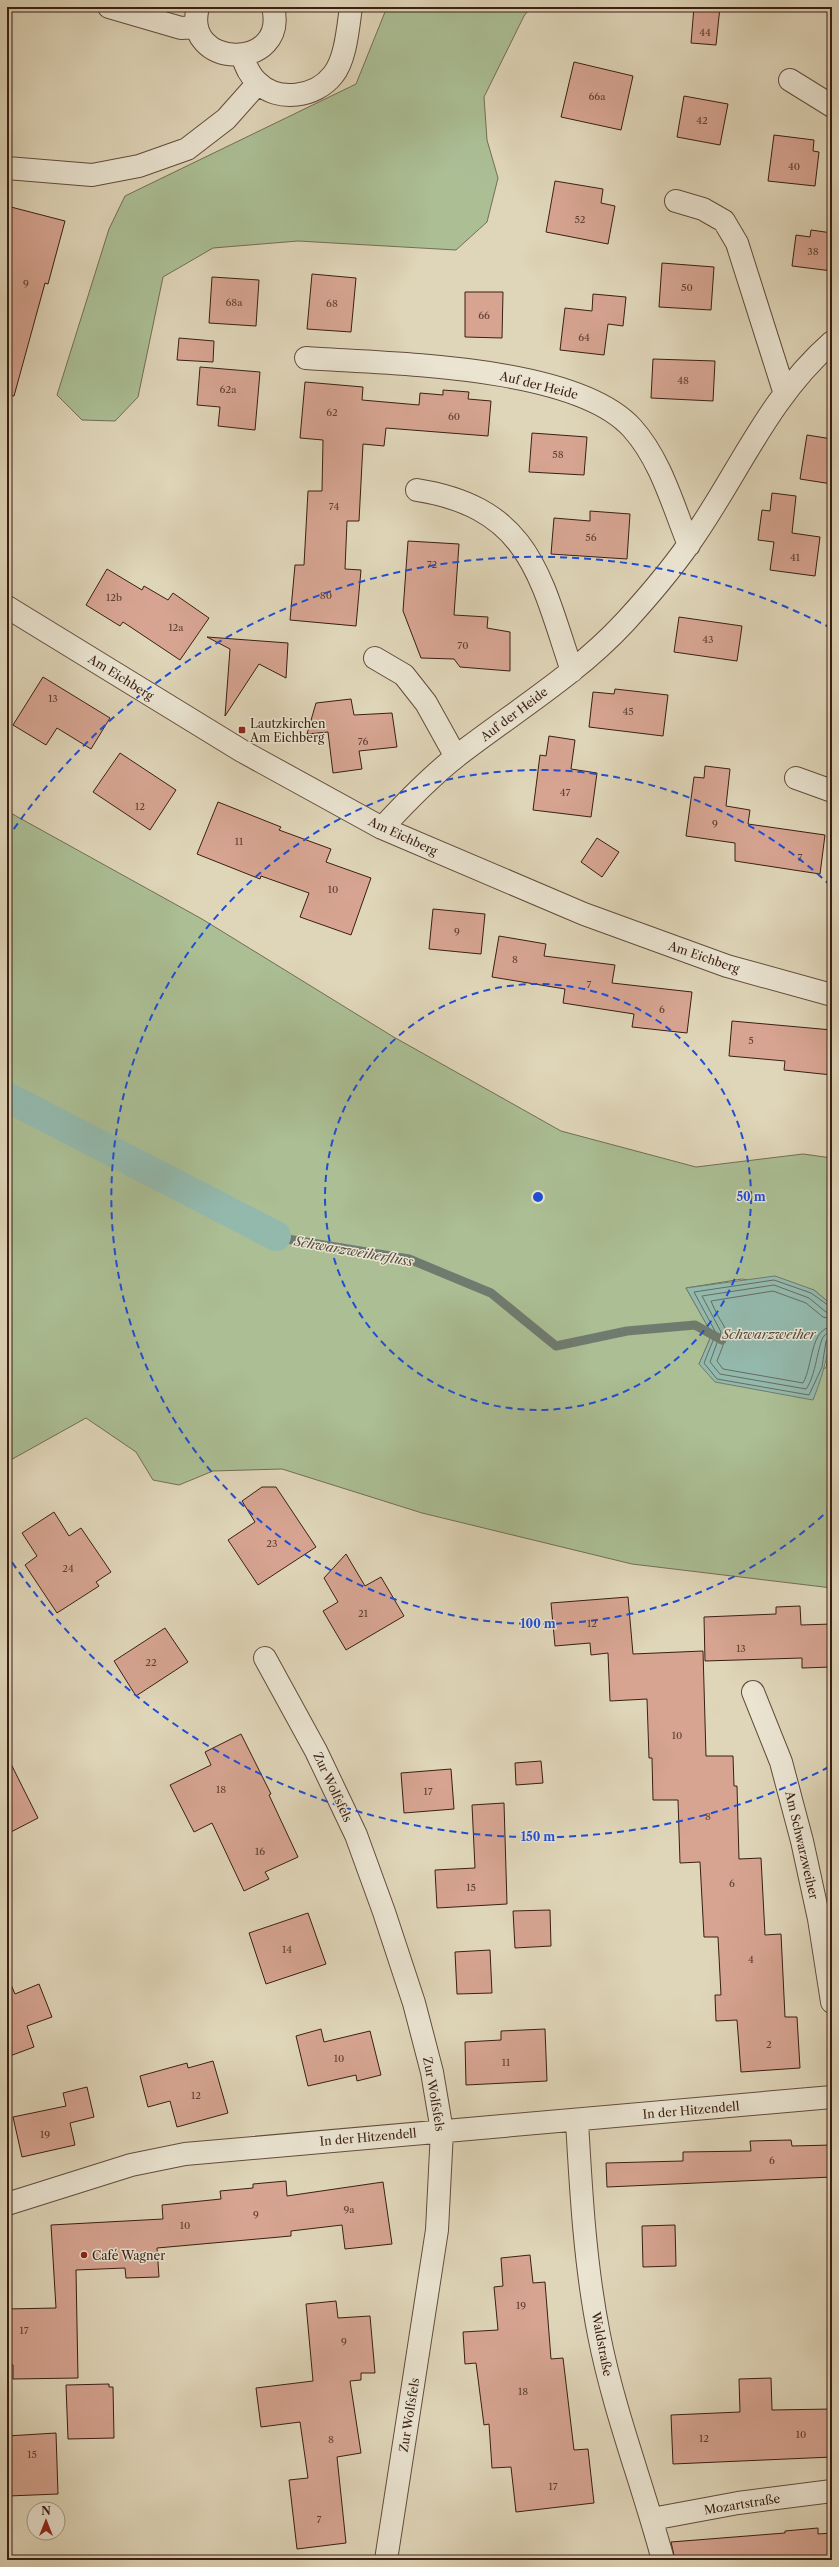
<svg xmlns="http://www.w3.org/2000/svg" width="839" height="2567" font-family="'Libre Caslon Text',serif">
	<rect width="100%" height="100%" fill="#dfd5b8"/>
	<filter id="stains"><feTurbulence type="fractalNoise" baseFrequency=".005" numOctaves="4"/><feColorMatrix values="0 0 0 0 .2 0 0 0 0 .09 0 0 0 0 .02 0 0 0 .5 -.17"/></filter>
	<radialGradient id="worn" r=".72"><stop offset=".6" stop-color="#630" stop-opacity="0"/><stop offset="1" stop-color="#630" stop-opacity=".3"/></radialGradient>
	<path fill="#abbe94" stroke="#726e54" d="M 387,7 L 531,7 L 524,16 L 484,97 L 487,140 L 498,178 L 487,222 L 456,250 L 298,241 L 213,248 L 163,277 L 138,397 L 115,421 L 82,420 L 57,395 L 109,229 L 125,196 L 356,84 Z
		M 7,811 L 202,919 L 392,1036 L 561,1131 L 696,1167 L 803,1154 L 832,1158 L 832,1305 L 814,1290 L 742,1279 L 686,1288 L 712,1334 L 699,1364 L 826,1368 L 832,1331 L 832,1588 L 632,1564 L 422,1513 L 282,1469 L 213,1471 L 179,1485 L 153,1480 L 136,1452 L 86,1418 L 7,1462 Z"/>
	<path fill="#93b9ad" stroke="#6f7b6f" d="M 775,1276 L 814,1290 L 832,1305 C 832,1341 826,1367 813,1400 L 715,1382 L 699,1364 L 712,1334 L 686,1288 Z"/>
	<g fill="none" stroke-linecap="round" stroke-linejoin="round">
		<path stroke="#666c60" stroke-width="1" d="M 832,1308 L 811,1293 L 774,1280 L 694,1292 L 716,1333 L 704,1363 L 717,1379 L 809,1395 L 822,1367 L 826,1341 L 832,1338
			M 832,1313 L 826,1312 L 809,1298 L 774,1285 L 702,1296 L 721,1332 L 710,1362 L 720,1374 L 806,1389 C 816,1376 818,1343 824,1336 C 826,1333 829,1333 832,1333
			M 832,1319 L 823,1317 L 806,1303 L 773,1291 L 711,1301 C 725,1336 733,1321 717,1361 L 723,1369 L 803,1383 C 813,1366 810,1328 832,1327"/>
		<path stroke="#6f7b6f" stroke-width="9" d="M 281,1238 L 409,1259 L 491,1293 L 556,1346 L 627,1331 L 695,1325 L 722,1340"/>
		<path stroke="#93b9ad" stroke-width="30" d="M 7,1097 L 276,1236"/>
	</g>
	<path fill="#d6a491" stroke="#3a1f13" d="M 694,7 L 720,7 L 716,45 L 691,43 Z
		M 574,62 L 633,76 L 621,130 L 561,117 Z
		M 684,96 L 728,104 L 720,145 L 677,137 Z
		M 774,135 L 814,140 L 813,151 L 819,152 L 815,186 L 768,181 Z
		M 555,181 L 603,189 L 601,203 L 615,206 L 608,244 L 546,232 Z
		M 7,206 L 65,221 L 48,284 L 45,283 L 14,396 L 7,395 Z
		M 811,230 L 832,233 L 832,271 L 792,266 L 796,235 L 810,237 Z
		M 662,263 L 714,267 L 711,310 L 659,307 Z
		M 312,274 L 356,278 L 351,332 L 307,329 Z
		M 212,277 L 259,280 L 256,326 L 209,323 Z
		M 465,292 L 503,292 L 502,338 L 465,337 Z
		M 593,294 L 626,297 L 623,326 L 608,324 L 604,355 L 560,350 L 565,308 L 592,311 Z
		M 179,338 L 214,341 L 213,362 L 177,360 Z
		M 653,359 L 715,361 L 713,401 L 651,398 Z
		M 200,367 L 260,372 L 255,430 L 218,426 L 220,407 L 197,405 Z
		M 305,382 L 363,387 L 362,400 L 419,405 L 420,393 L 443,395 L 443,390 L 469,392 L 468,399 L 491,401 L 488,436 L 386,428 L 384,446 L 363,444 L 359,521 L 347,521 L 345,569 L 361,570 L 356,626 L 290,620 L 295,565 L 304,565 L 308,491 L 322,491 L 323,440 L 300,438 Z
		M 532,433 L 587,437 L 584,475 L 529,472 Z
		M 807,435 L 832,439 L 832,484 L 800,479 Z
		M 772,493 L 796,496 L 792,533 L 820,537 L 815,576 L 770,570 L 774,542 L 758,540 L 762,510 L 770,511 Z
		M 590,511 L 630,514 L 627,559 L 551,554 L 554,518 L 590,521 Z
		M 408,541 L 459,544 L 454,615 L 488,617 L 487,628 L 510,632 L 510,671 L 460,667 L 454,659 L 421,658 L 403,611 Z
		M 107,569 L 142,590 L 144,586 L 168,600 L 173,593 L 209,618 L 180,660 L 123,622 L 120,626 L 86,605 Z
		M 679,617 L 742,626 L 737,661 L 674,652 Z
		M 207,637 L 288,643 L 286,678 L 259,664 L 225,716 L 230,649 Z
		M 43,677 L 110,718 L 91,749 L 57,728 L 46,745 L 13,725 Z
		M 615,689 L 668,695 L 663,736 L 589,727 L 593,692 L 614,694 Z
		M 351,699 L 354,715 L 392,713 L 397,747 L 359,751 L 362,769 L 333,773 L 328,732 L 307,734 L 316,703 Z
		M 549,736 L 575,740 L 571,769 L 597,773 L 591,817 L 533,810 L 540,755 L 546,756 Z
		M 120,753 L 176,790 L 150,830 L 93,792 Z
		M 705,766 L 730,769 L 726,806 L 750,810 L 748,824 L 825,835 L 820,874 L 735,861 L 735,843 L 686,836 L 694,777 L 704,778 Z
		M 218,802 L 281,827 L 279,830 L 331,849 L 326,862 L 371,878 L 351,935 L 300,917 L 309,893 L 261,876 L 260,879 L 197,854 Z
		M 597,838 L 619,852 L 602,877 L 581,862 Z
		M 433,909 L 485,914 L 481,954 L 429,949 Z
		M 499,936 L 546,944 L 544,956 L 615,965 L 612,983 L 692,992 L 687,1033 L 632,1027 L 634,1014 L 563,1003 L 565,989 L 492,977 Z
		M 732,1021 L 832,1030 L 832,1075 L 784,1070 L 785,1061 L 729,1056 Z
		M 262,1487 L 276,1487 L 316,1547 L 258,1585 L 228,1540 L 255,1522 L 242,1501 Z
		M 54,1512 L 69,1536 L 81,1528 L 111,1572 L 96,1582 L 99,1586 L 57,1613 L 25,1565 L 37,1556 L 22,1533 Z
		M 346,1554 L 365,1586 L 381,1577 L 404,1616 L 346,1650 L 323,1611 L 338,1602 L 324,1578 Z
		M 628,1597 L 633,1654 L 703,1651 L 706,1756 L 733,1756 L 734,1786 L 737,1786 L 739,1859 L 761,1858 L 765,1935 L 781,1934 L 785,2017 L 797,2017 L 800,2068 L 741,2072 L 737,2020 L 716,2021 L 715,1995 L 721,1995 L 718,1937 L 704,1937 L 700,1862 L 680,1863 L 678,1800 L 653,1800 L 652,1758 L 649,1758 L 647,1699 L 610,1701 L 608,1653 L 591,1655 L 590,1643 L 555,1646 L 551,1603 Z
		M 800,1606 L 801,1625 L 832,1624 L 832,1667 L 802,1668 L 802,1658 L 705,1661 L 704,1617 L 776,1614 L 776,1607 Z
		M 165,1628 L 188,1662 L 136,1696 L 114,1661 Z
		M 241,1734 L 271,1794 L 269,1795 L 298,1857 L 265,1872 L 269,1879 L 244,1891 L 212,1823 L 194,1832 L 170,1785 L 211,1765 L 205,1752 Z
		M 7,1756 L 38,1818 L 7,1834 Z
		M 541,1761 L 543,1783 L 516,1785 L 515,1763 Z
		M 451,1769 L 454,1809 L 404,1813 L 401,1773 Z
		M 504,1803 L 507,1904 L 437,1908 L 435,1870 L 475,1868 L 472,1805 Z
		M 550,1910 L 551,1946 L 515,1948 L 513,1911 Z
		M 308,1913 L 326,1964 L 266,1984 L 249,1933 Z
		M 490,1950 L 492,1993 L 457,1994 L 455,1952 Z
		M 7,1980 L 9,1980 L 15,1994 L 39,1984 L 52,2017 L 27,2026 L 34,2047 L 7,2057 Z
		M 321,2029 L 324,2042 L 370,2031 L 381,2075 L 357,2081 L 356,2075 L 308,2086 L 296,2036 Z
		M 545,2029 L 547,2081 L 466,2085 L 465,2042 L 501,2040 L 501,2031 Z
		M 213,2061 L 228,2113 L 177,2127 L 170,2101 L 148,2107 L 140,2076 L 187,2063 L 188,2068 Z
		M 87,2087 L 94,2117 L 70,2123 L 75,2145 L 22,2157 L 13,2117 L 66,2106 L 63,2093 Z
		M 791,2140 L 792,2146 L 832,2145 L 832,2177 L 607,2187 L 606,2163 L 683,2161 L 683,2152 L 751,2151 L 750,2141 Z
		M 286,2181 L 287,2196 L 383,2182 L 392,2244 L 345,2249 L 342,2225 L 291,2231 L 291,2236 L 157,2248 L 159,2277 L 126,2278 L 125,2268 L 76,2270 L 78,2378 L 13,2379 L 13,2365 L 7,2365 L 7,2309 L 56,2308 L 51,2225 L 163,2219 L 162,2205 L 221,2199 L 220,2191 L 253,2188 L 253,2184 Z
		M 675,2225 L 676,2266 L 643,2267 L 642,2226 Z
		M 530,2255 L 533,2283 L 545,2282 L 551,2359 L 563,2358 L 574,2450 L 588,2449 L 594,2503 L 516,2512 L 511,2467 L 492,2468 L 489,2424 L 484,2425 L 476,2363 L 465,2364 L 463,2332 L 498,2330 L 494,2287 L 503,2286 L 501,2258 Z
		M 336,2301 L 338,2318 L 370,2316 L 375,2373 L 361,2373 L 361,2380 L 350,2381 L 361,2453 L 337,2457 L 346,2543 L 297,2549 L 289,2480 L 308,2478 L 300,2422 L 261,2427 L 256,2388 L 313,2381 L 306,2304 Z
		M 771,2378 L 772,2410 L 832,2409 L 832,2457 L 673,2464 L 671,2415 L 740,2412 L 739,2379 Z
		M 109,2384 L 109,2387 L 113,2387 L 114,2438 L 68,2439 L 66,2385 Z
		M 56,2433 L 58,2494 L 8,2496 L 7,2436 Z
		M 818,2528 L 818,2534 L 832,2533 L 832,2560 L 675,2560 L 671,2542 L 785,2533 L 785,2531 Z"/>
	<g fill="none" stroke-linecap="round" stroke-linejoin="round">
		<g stroke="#634c3c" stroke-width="24">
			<path id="minor" d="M 109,7 L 181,28 L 197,27
				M 198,7 C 181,69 289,72 273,7
				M 242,56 C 246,66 249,75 257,82 C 278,103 316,97 333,75 C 346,59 348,27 351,7
				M 790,80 L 832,106
				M 7,168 L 92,175 L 139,166 L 187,149 L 226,119 L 258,83
				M 676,201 L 703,209 L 724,221 L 737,243 L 784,391
				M 306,358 C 390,364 575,365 632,428 C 661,460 673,506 689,545
				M 417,490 C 530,508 540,576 572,671
				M 7,607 L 242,751 L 382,828 L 584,914 L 727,966 L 832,995
				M 375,658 L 404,675 L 426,703 L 456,757
				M 796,778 L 832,791
				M 382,828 C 406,802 430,777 457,756 C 514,712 577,674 625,622 C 647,598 670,571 689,544 C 738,475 767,399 832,342
				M 265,1658 L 316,1751 L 356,1835 L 384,1912 L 414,2003 L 432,2072 L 442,2131 L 437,2230 L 386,2560
				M 753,1692 L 781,1762 L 802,1841 L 819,1919 L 832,2002
				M 577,2121 C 581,2192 585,2265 599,2335 C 614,2412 643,2485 663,2560
				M 7,2204 L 131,2165 L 185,2154 L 832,2097
				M 652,2519 L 738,2503 L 832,2491"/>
		</g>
		<use href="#minor" stroke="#eae4d1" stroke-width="22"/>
	</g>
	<g fill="none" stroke="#1d4ed8" stroke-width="2" stroke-dasharray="7 5">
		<circle cx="538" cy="1197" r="213"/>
		<path d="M832 1507A427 427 0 1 1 832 887"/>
		<path d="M829 1767A640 640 0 0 1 7 1555M7 839A640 640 0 0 1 829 627"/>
	</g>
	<g fill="#8f2418" stroke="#eae4d1" stroke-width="1.5">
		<rect x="238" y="726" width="8" height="8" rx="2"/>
		<circle cx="84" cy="2255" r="4"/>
	</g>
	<g text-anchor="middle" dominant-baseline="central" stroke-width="3" stroke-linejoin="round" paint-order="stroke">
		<g font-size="10" fill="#614032">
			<text x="705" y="32">44</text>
			<text x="597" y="96">66a</text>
			<text x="702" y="120">42</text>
			<text x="794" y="166">40</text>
			<text x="580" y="219">52</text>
			<text x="813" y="251">38</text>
			<text x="26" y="283">9</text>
			<text x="687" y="287">50</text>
			<text x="234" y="302">68a</text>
			<text x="332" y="303">68</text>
			<text x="484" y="315">66</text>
			<text x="584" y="337">64</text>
			<text x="683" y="380">48</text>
			<text x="228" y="389">62a</text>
			<text x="332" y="412">62</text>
			<text x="454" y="416">60</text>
			<text x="558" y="454">58</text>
			<text x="334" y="506">74</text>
			<text x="591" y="537">56</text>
			<text x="795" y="557">41</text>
			<text x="432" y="564">72</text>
			<text x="326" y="595">80</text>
			<text x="114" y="597">12b</text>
			<text x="176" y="627">12a</text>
			<text x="708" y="639">43</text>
			<text x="463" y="645">70</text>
			<text x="53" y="698">13</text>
			<text x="628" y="711">45</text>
			<text x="363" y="741">76</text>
			<text x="565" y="792">47</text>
			<text x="140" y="806">12</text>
			<text x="715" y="823">9</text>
			<text x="239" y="841">11</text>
			<text x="800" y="857">7</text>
			<text x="333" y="889">10</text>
			<text x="457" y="931">9</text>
			<text x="515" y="959">8</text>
			<text x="589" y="984">7</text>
			<text x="662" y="1009">6</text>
			<text x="751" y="1040">5</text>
			<text x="272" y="1543">23</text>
			<text x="68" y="1568">24</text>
			<text x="363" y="1613">21</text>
			<text x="592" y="1623">12</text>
			<text x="741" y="1648">13</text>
			<text x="151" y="1662">22</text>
			<text x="677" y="1735">10</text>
			<text x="221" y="1789">18</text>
			<text x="428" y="1791">17</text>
			<text x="708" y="1816">8</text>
			<text x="260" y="1851">16</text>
			<text x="732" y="1883">6</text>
			<text x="471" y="1887">15</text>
			<text x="287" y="1949">14</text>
			<text x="751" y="1959">4</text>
			<text x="769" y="2044">2</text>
			<text x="339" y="2058">10</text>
			<text x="506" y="2062">11</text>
			<text x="196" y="2095">12</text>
			<text x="45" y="2134">19</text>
			<text x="772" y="2160">6</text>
			<text x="349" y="2209">9a</text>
			<text x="256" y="2214">9</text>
			<text x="185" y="2225">10</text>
			<text x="521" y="2305">19</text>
			<text x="24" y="2330">17</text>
			<text x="344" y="2341">9</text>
			<text x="523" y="2391">18</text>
			<text x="801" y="2434">10</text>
			<text x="704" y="2438">12</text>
			<text x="331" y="2439">8</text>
			<text x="32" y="2454">15</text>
			<text x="553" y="2486">17</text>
			<text x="319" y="2519">7</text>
		</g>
		<g font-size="12" fill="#3a1f13" stroke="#eae4d1">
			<text transform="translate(539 385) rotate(14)">Auf der Heide</text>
			<text transform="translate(121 677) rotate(32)">Am Eichberg</text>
			<text transform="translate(514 714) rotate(-37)">Auf der Heide</text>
			<text transform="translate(403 836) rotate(25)">Am Eichberg</text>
			<text transform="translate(704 957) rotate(19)">Am Eichberg</text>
			<text transform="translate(333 1787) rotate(65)">Zur Wolfsfels</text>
			<text transform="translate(802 1845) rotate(77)">Am Schwarzweiher</text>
			<text transform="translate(434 2094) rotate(80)">Zur Wolfsfels</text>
			<text transform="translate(691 2110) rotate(-5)">In der Hitzendell</text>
			<text transform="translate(368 2137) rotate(-5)">In der Hitzendell</text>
			<text transform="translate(602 2344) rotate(79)">Waldstraße</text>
			<text transform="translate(409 2415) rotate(-81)">Zur Wolfsfels</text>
			<text transform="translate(742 2504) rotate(-9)">Mozartstraße</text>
		</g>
		<g font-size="12" fill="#3a1f13" stroke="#eae4d1" text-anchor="start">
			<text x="250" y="723">Lautzkirchen<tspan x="250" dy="14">Am Eichberg</tspan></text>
			<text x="92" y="2255">Café Wagner</text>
		</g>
		<g font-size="13" font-style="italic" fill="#554d41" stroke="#eae4d1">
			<text transform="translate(354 1251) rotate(10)">Schwarzweiherfluss</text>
			<text x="769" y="1334">Schwarzweiher</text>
		</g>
	</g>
	<circle cx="538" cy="1197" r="6" fill="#1d4ed8" stroke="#eae4d1" stroke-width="2"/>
	<g font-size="12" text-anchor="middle" font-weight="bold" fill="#1d4ed8" stroke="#eae4d1" stroke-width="3" stroke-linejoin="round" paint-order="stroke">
		<text x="751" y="1201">50 m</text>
		<text x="538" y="1628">100 m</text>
		<text x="538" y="1841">150 m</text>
	</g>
	<rect width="839" height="2567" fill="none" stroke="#dfd5b8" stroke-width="24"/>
	<rect x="8" y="8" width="823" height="2551" fill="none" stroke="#3a1f13" stroke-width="2"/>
	<rect x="12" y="12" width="815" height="2543" fill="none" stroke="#3a1f13"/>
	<g transform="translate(46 2521)"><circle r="19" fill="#eae4d1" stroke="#a49585"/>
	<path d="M0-3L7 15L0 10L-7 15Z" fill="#8f2418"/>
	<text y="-6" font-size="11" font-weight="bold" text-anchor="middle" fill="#3a1f13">N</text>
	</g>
	<rect width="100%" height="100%" filter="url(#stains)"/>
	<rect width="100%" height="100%" fill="url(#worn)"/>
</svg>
